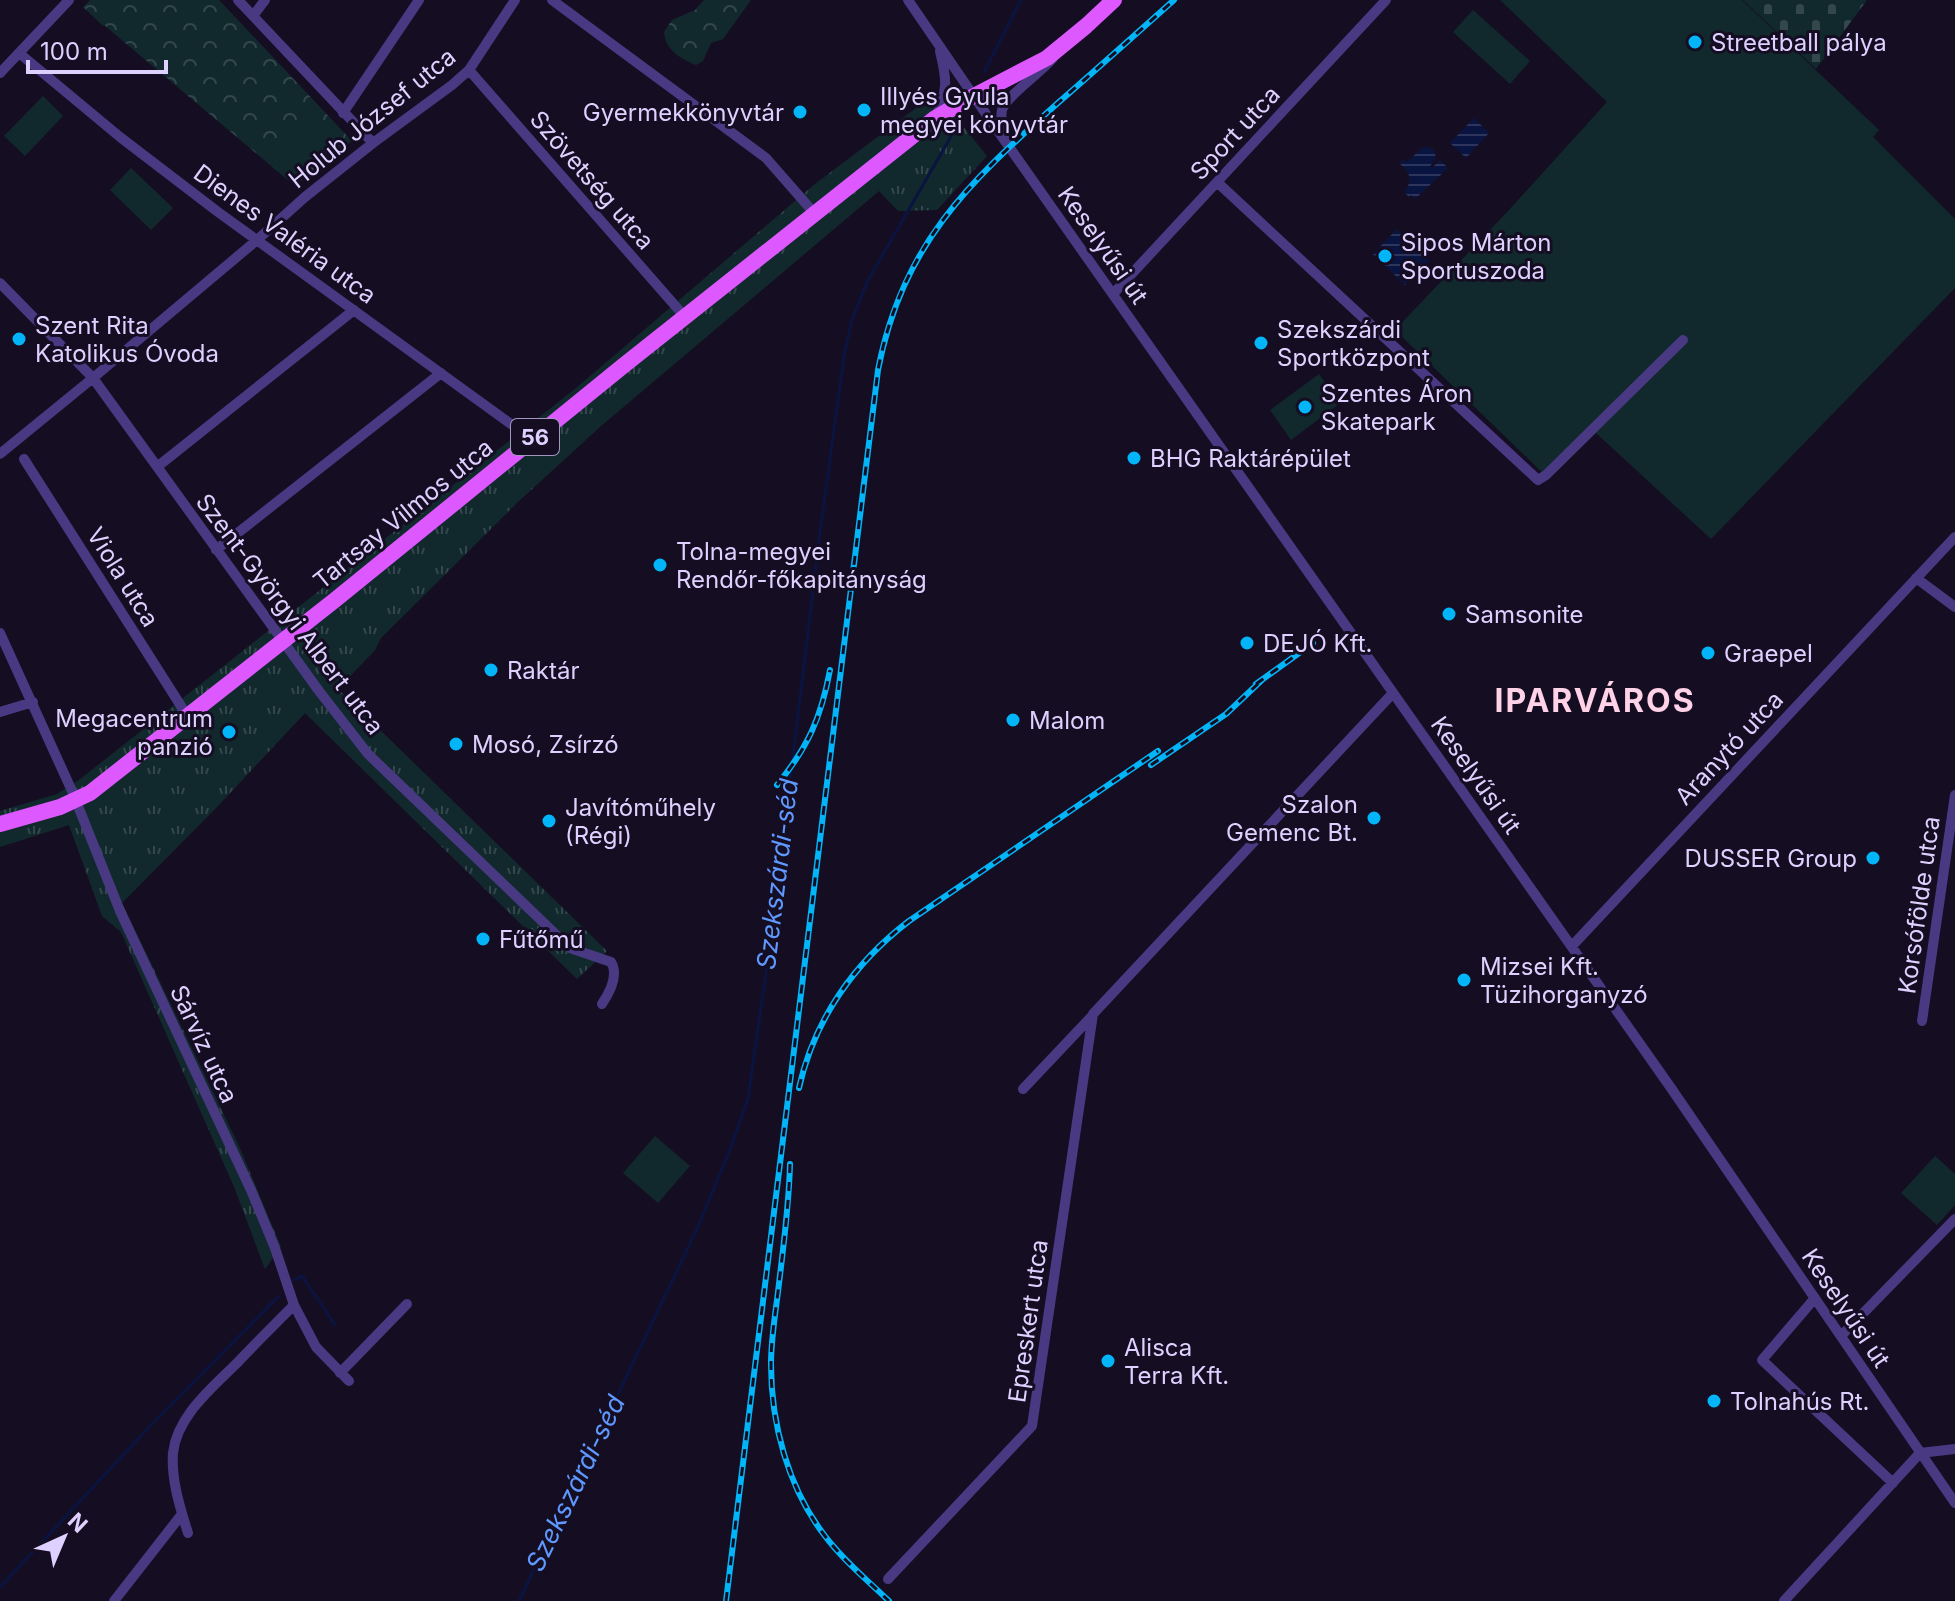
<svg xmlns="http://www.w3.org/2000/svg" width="1955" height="1601" font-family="Inter,sans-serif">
	<defs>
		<pattern id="grass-tufts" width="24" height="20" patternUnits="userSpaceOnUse" patternTransform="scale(2)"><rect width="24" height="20" fill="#11292d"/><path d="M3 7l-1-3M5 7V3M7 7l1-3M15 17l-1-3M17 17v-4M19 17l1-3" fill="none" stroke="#33474c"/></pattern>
		<pattern id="cemetery-stones" width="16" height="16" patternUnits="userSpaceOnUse" patternTransform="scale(2)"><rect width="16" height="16" fill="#11292d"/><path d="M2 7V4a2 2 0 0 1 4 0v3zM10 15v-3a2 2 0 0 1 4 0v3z" fill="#33474c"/></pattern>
		<pattern id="park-crowns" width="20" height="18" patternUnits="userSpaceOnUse" patternTransform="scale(2)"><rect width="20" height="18" fill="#11292d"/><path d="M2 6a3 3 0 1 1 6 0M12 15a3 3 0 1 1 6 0" fill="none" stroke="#33474c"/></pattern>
		<pattern id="water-rules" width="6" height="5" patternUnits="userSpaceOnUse" patternTransform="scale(2)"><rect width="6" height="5" fill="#0a1440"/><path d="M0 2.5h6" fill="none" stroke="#2d355d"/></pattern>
	</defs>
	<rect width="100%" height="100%" fill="#150e23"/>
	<path fill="url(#grass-tufts)" d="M 936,93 L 987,156 L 937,210 L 898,211 L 879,191 L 601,426 L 519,501 L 381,638 L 375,650 L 338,689 L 607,951 L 577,979 L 305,713 L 217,807 L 122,903 L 239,1146 L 281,1247 L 265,1269 L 235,1189 L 121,932 L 102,916 L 69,825 L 0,847 L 0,811 L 57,794 L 79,780 L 575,389 L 815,184 Z"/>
	<path fill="url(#cemetery-stones)" d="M 1743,0 L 1867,0 L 1816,69 Z"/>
	<path fill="url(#park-crowns)" d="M 90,0 L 219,0 L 352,141 L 295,186 L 104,25 L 103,26 L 83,7 Z
		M 704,0 L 751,0 L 723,39 L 711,43 L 703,61 L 696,65 C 680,58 666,51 664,32 L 672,20 L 695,10 Z"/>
	<path fill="#11292d" d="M 1500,0 L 1742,0 L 1879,130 L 1873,137 L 1955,219 L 1955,288 L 1711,539 L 1596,433 L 1549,479 L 1395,330 L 1508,211 L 1607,102 Z
		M 1473,10 L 1530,61 L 1510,84 L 1453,32 Z
		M 43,96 L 63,116 L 25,156 L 4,136 Z
		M 308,109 L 334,136 L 289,179 L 264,151 Z
		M 131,168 L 173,208 L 151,230 L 110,190 Z
		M 1319,374 L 1340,403 L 1291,440 L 1270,410 Z
		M 655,1136 L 690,1166 L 658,1203 L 623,1173 Z
		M 1935,1156 L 1955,1174 L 1955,1205 L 1937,1225 L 1901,1193 Z"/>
	<path fill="url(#water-rules)" d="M 1474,118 L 1489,133 L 1466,158 L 1450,143 Z
		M 1428,147 C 1439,151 1436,160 1430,166 L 1432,168 L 1440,160 L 1448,168 L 1415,199 L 1411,195 L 1409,197 L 1404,192 C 1413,181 1411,173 1400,164 L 1403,159 L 1407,162 L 1422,148 Z
		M 1397,229 L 1429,261 L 1405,285 L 1373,254 Z"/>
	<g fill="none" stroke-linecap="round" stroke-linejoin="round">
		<path stroke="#0a1440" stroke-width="3" d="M 984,72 L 1021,0
			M 294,1280 L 302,1276 L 335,1325
			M 0,1587 L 151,1425 L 279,1296
			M 519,1601 L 697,1229 L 731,1147 L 748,1099 L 771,937 L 821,525 L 844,356 L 852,320 L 867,282 L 949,140 L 955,126"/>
		<path stroke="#493982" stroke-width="10" d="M 238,0 L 373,143
			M 552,0 L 766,158 L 815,214
			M 908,0 L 986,114 L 1671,1088 L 1955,1503
			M 253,16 L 265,0
			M 19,53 L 120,137 L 218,212 L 533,440
			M 469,70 L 685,317
			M 0,73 L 69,0
			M 343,113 L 419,0
			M 936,117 C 948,89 947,80 940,51
			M 1004,137 C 1003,129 1000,118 1002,110 C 1006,96 1041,73 1053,58
			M 1217,182 L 1538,480 L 1546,475 L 1683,340
			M 0,283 L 93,378 L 319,691 L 368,754 L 570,948 L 611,962 C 619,975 610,992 602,1004
			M 1113,294 L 1386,0
			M 0,454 L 93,378 L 257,240 L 305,197 L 373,143 L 452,85 L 469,70 L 515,0
			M 24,459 L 188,717
			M 157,467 L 354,310
			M 216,550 L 441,373
			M 1916,578 L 1955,607
			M 0,633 L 72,791 L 120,911 L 251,1190 L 275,1248 L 294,1305 L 316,1347 L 349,1381
			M 0,712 L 33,702
			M 1572,946 L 1955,537
			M 1922,1021 L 1955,795
			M 1023,1089 L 1092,1016
			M 1815,1298 L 1762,1360 L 1893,1483
			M 1841,1336 L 1955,1219
			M 340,1373 L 407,1304
			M 1920,1453 L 1955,1449
			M 188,1533 C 180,1508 171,1479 173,1453 C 177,1416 212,1388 237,1363 C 256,1343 275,1324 294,1305
			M 888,1579 L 1032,1426 L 1093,1014 L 1393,693
			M 114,1601 L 182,1514
			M 1784,1601 L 1920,1453"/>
		<path stroke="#dd58fe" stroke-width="16" d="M 0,824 L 60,807 L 90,793 L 335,600 L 623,366 L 934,119 L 968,99 L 1047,58 L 1086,26 L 1114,0"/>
		<g stroke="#02b5f9" stroke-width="6">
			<path id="rail" d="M 1256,684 L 1313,643
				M 1151,765 L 1226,714 L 1263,679
				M 777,785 C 808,747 821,718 830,670
				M 799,1088 C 814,1020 854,963 909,921 L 1158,751
				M 790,1164 C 789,1207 783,1249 778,1292 C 775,1316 771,1340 771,1364 C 771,1424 788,1488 825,1536 C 843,1560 867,1580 889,1601
				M 726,1601 L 878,370 C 902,245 968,183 1059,102 C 1098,68 1136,34 1174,0"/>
		</g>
		<use href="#rail" stroke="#150e23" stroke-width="3" stroke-dasharray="9" stroke-linecap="butt"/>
	</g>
	<g fill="#02b5f9" stroke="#150e23" stroke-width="3">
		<circle cx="1695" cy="42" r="8"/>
		<circle cx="864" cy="110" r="8"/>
		<circle cx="800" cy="112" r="8"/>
		<circle cx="1385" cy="256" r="8"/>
		<circle cx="19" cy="339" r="8"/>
		<circle cx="1261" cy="343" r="8"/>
		<circle cx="1305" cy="407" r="8"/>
		<circle cx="1134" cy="458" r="8"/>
		<circle cx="660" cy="565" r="8"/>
		<circle cx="1449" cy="614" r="8"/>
		<circle cx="1247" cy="643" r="8"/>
		<circle cx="1708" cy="653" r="8"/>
		<circle cx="491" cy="670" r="8"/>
		<circle cx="1013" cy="720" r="8"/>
		<circle cx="229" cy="732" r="8"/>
		<circle cx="456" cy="744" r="8"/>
		<circle cx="1374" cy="818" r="8"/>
		<circle cx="549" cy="821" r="8"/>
		<circle cx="1873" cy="858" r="8"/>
		<circle cx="483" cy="939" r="8"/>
		<circle cx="1464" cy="980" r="8"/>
		<circle cx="1108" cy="1361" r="8"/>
		<circle cx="1714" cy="1401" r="8"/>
	</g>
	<g text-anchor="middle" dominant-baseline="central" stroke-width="6" stroke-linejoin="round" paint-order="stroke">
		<rect fill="#150e23" stroke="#a296bd" stroke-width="2" x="511" y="419" width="48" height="36" rx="6"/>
		<g font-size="22" font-weight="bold" fill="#ded0ff">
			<text x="535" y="437">56</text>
		</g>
		<g font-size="24" fill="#ded0ff" stroke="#150e23" text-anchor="start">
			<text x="1711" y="42">Streetball pálya</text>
			<text x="880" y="96">Illyés Gyula<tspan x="880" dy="28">megyei könyvtár</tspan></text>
			<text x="784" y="112" text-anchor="end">Gyermekkönyvtár</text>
			<text x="1401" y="242">Sipos Márton<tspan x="1401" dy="28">Sportuszoda</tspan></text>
			<text x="35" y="325">Szent Rita<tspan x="35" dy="28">Katolikus Óvoda</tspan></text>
			<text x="1277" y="329">Szekszárdi<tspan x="1277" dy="28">Sportközpont</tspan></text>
			<text x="1321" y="393">Szentes Áron<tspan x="1321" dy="28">Skatepark</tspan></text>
			<text x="1150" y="458">BHG Raktárépület</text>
			<text x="676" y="551">Tolna-megyei<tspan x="676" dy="28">Rendőr-főkapitányság</tspan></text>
			<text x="1465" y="614">Samsonite</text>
			<text x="1263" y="643">DEJÓ Kft.</text>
			<text x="1724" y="653">Graepel</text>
			<text x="507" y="670">Raktár</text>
			<text x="213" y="718" text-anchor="end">Megacentrum<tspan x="213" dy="28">panzió</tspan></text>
			<text x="1029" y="720">Malom</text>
			<text x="472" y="744">Mosó, Zsírzó</text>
			<text x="1358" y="804" text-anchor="end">Szalon<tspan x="1358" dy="28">Gemenc Bt.</tspan></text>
			<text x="565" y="807">Javítóműhely<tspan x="565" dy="28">(Régi)</tspan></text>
			<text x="1857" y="858" text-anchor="end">DUSSER Group</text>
			<text x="499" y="939">Fűtőmű</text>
			<text x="1480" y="966">Mizsei Kft.<tspan x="1480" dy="28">Tüzihorganyzó</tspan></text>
			<text x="1124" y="1347">Alisca<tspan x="1124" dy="28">Terra Kft.</tspan></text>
			<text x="1730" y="1401">Tolnahús Rt.</text>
		</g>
		<g font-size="24" fill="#ded0ff" stroke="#150e23">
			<text transform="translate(372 118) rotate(-39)">Holub József utca</text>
			<text transform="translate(1235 133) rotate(-47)">Sport utca</text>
			<text transform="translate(592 180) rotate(49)">Szövetség utca</text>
			<text transform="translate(285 234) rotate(36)">Dienes Valéria utca</text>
			<text transform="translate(1103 245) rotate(55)">Keselyűsi út</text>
			<text transform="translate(403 514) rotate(-39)">Tartsay Vilmos utca</text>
			<text transform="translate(123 577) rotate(58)">Viola utca</text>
			<text transform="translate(290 614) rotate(53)">Szent-Györgyi Albert utca</text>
			<text transform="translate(1729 748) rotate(-47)">Aranytó utca</text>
			<text transform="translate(1476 775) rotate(55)">Keselyűsi út</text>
			<text transform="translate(1919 905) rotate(-82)">Korsófölde utca</text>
			<text transform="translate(204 1044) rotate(65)">Sárvíz utca</text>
			<text transform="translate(1846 1308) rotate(56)">Keselyűsi út</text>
			<text transform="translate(1028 1321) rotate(-82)">Epreskert utca</text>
		</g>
		<g font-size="26" font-style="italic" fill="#5f98fe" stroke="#150e23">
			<text transform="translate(777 874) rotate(-83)">Szekszárdi-séd</text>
			<text transform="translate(575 1483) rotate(-64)">Szekszárdi-séd</text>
		</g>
		<g font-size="32" font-weight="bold" letter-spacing="2" fill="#ffd2e7" stroke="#150e23">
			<text x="1595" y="700">IPARVÁROS</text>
		</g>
	</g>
	<g transform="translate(64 1537) rotate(44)" stroke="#150e23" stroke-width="6" paint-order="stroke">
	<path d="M0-6L14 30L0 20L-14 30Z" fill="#ded0ff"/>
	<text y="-12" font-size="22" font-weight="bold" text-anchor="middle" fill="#ded0ff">N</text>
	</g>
	<path d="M28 60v12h138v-12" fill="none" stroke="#ded0ff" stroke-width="4"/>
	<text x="40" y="60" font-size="24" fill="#ded0ff" stroke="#150e23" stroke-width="6" paint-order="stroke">100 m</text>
</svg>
